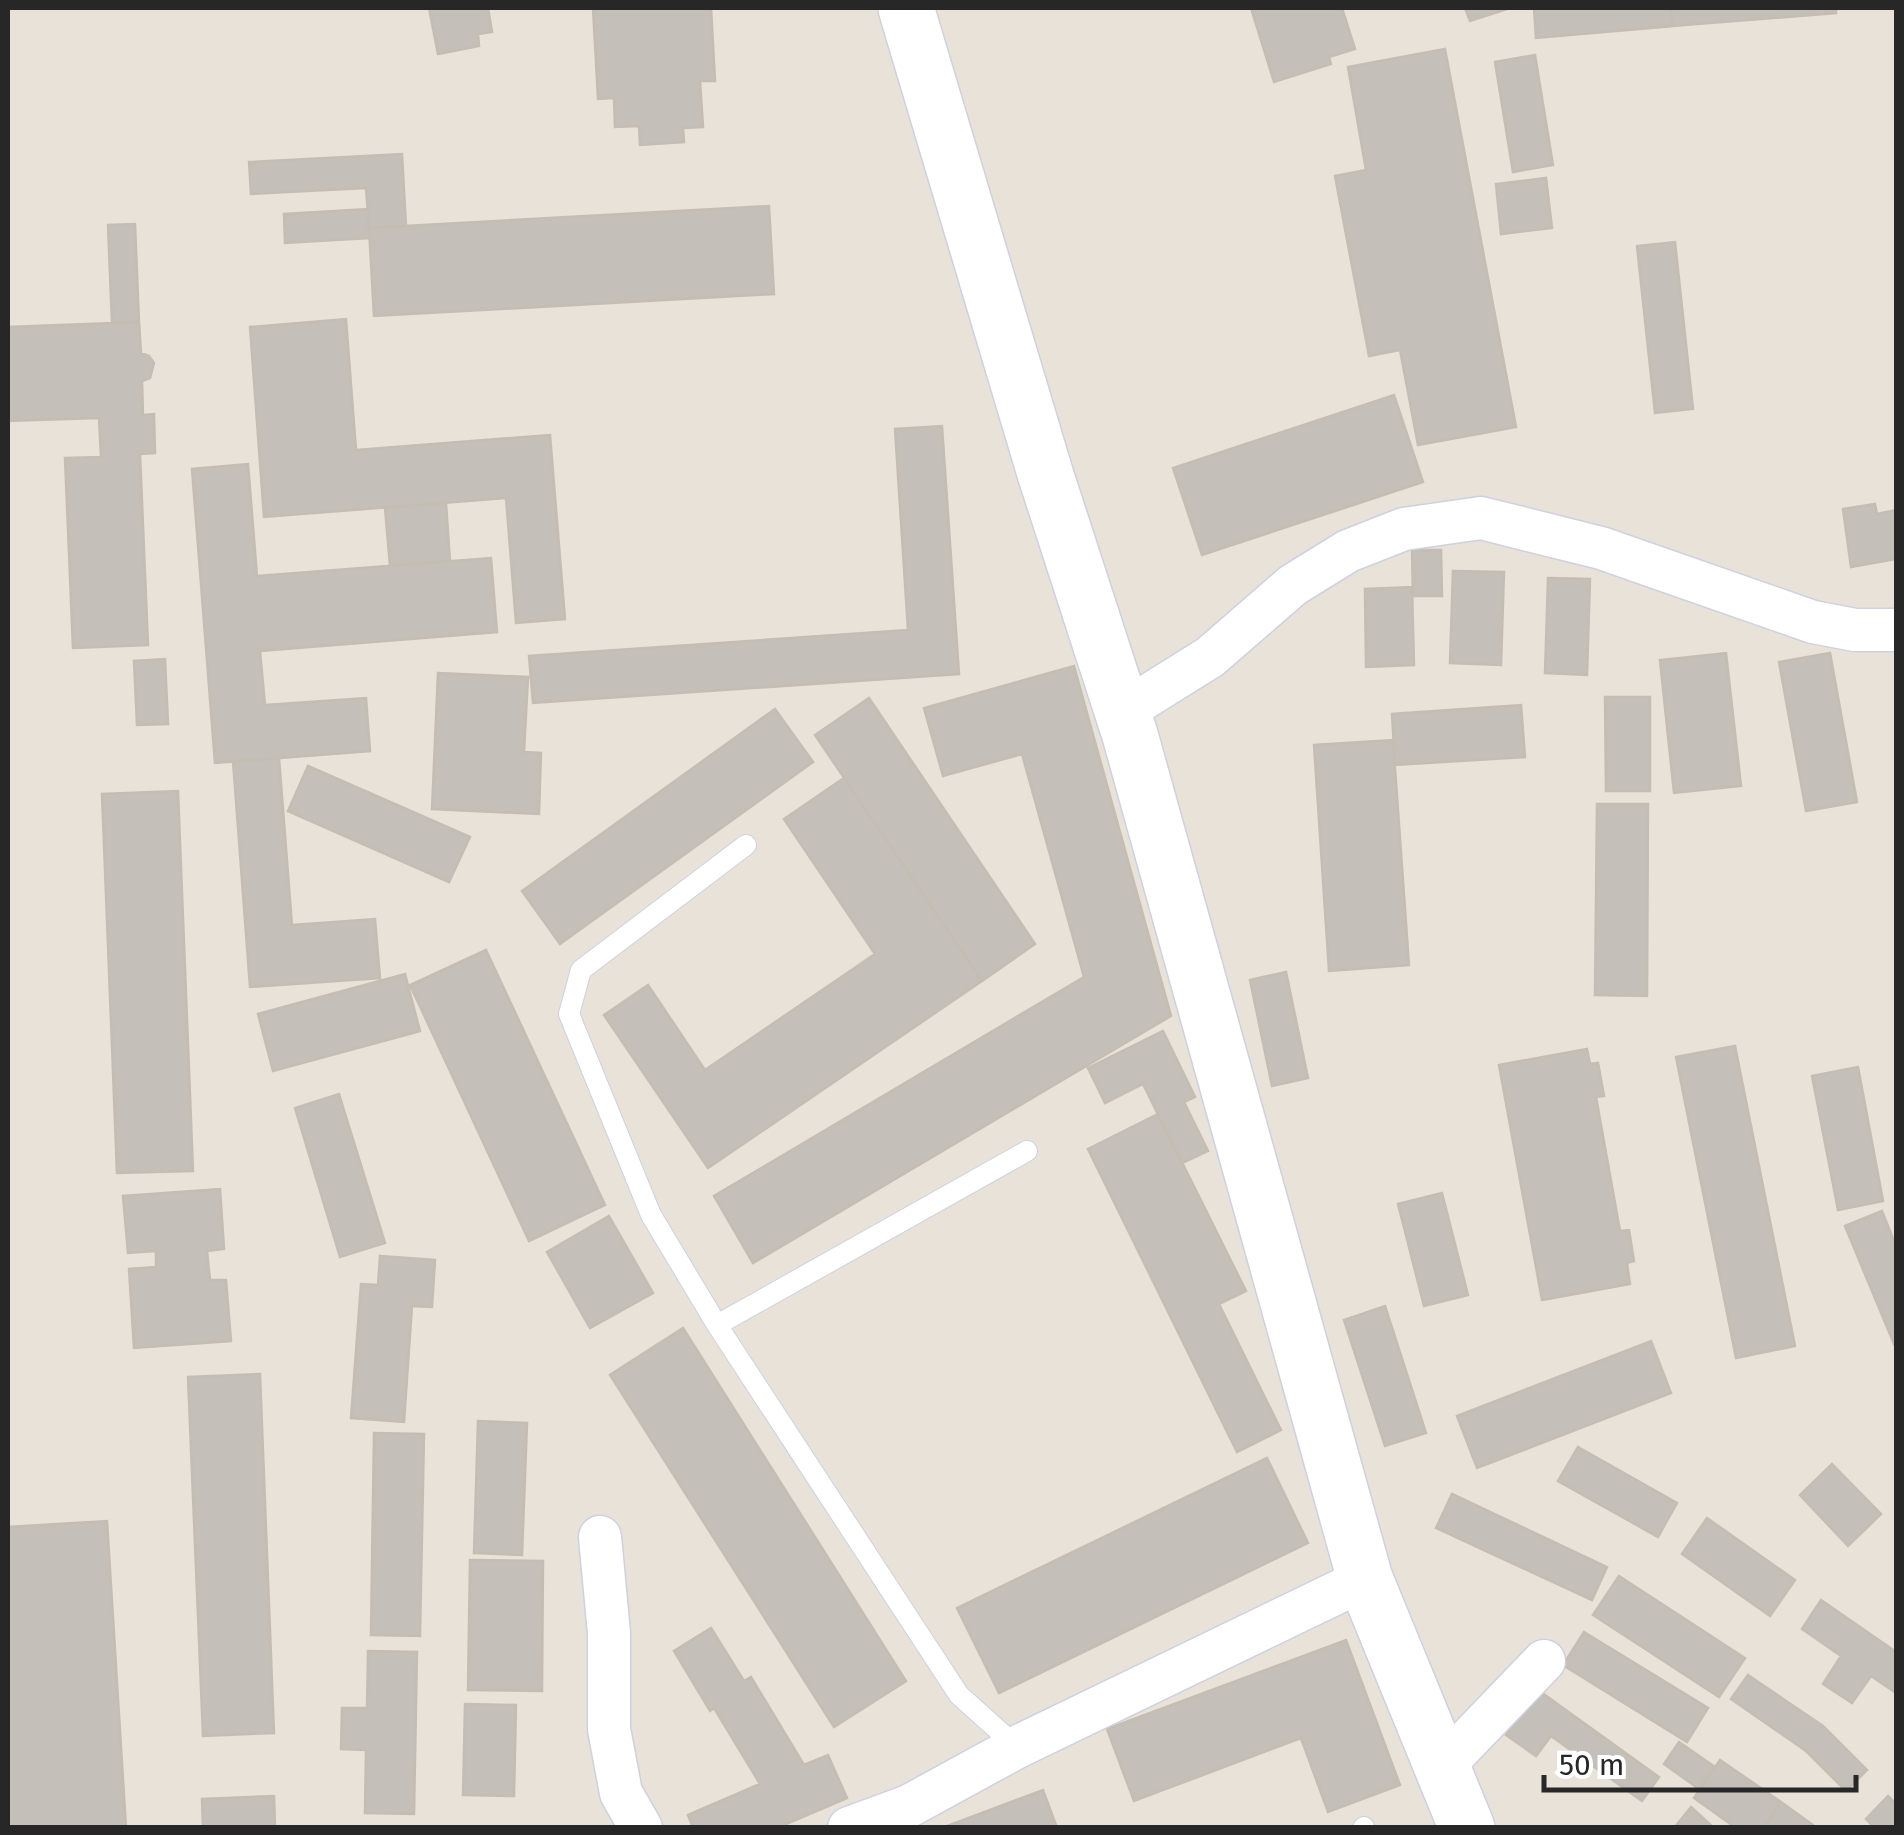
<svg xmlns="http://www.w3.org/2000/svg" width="1904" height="1835" font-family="'Fira Sans',sans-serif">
	<rect width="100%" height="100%" fill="#e9e2d8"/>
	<path fill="#c4bfb8" stroke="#c4bdb2" stroke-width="2.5" d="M 429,8 L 488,8 L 492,32 L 478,34 L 479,46 L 438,54 Z
		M 593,8 L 711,8 L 715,81 L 700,81 L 703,127 L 683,128 L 684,142 L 640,145 L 639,126 L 615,127 L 614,98 L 598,99 Z
		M 1251,8 L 1342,8 L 1355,49 L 1329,57 L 1331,64 L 1274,82 Z
		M 1465,8 L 1510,8 L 1470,21 Z
		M 1534,8 L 1671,8 L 1673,26 L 1536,38 Z
		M 1671,8 L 1836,8 L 1836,13 L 1673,26 Z
		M 1445,49 L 1516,427 L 1418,445 L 1400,350 L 1369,356 L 1335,176 L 1366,170 L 1348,67 Z
		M 1535,55 L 1553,165 L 1513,172 L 1495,62 Z
		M 402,154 L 406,226 L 369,228 L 366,188 L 251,194 L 249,162 Z
		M 1546,178 L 1552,228 L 1501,234 L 1496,184 Z
		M 769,206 L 774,294 L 374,316 L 369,228 Z
		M 368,209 L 369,238 L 285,243 L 284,214 Z
		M 135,224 L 139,322 L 112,323 L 108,225 Z
		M 1675,242 L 1693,409 L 1655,413 L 1637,246 Z
		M 346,319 L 356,450 L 550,435 L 565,619 L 516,623 L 506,498 L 264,517 L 250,327 Z
		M 139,322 L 141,353 L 149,356 L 154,363 L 150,378 L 142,381 L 143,415 L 154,414 L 155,453 L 140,454 L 148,645 L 73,648 L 65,458 L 101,457 L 99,418 L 8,421 L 8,327 Z
		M 1394,395 L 1423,482 L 1202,555 L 1173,468 Z
		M 942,426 L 959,674 L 533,703 L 529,656 L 908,630 L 895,429 Z
		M 248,464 L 257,576 L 491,558 L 497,632 L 260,651 L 265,705 L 366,698 L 370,751 L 215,763 L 192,469 Z
		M 446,503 L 450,561 L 390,566 L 385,508 Z
		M 1875,504 L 1877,514 L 1896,510 L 1896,559 L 1851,567 L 1843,509 Z
		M 1412,550 L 1441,550 L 1442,596 L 1413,596 Z
		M 1453,571 L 1504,572 L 1501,665 L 1450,663 Z
		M 1548,578 L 1590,579 L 1587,675 L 1545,673 Z
		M 1412,587 L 1414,665 L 1366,667 L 1365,589 Z
		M 1726,653 L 1741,786 L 1674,793 L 1660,660 Z
		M 1830,653 L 1857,802 L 1806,811 L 1779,662 Z
		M 165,659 L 168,724 L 137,725 L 134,661 Z
		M 1074,666 L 1171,1016 L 753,1263 L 714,1196 L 1084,977 L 1022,754 L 943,776 L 924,708 Z
		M 438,673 L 528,677 L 524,752 L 541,753 L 539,814 L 432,809 Z
		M 1605,697 L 1650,697 L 1650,791 L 1606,791 Z
		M 869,698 L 1035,944 L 982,981 L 815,735 Z
		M 1521,705 L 1525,757 L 1395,765 L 1392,714 Z
		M 775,709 L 813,762 L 560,944 L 522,891 Z
		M 1393,740 L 1409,965 L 1329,971 L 1314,745 Z
		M 279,758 L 292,925 L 375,919 L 380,978 L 250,987 L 233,761 Z
		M 308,766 L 470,837 L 449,882 L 288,811 Z
		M 844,778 L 982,981 L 708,1168 L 604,1015 L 648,985 L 705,1070 L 875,954 L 784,819 Z
		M 178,791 L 193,1171 L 117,1173 L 102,794 Z
		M 1597,804 L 1648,804 L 1647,996 L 1595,995 Z
		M 486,950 L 605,1205 L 529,1241 L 410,985 Z
		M 1286,972 L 1308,1078 L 1272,1086 L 1250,980 Z
		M 405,974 L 420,1031 L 273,1071 L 258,1014 Z
		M 1163,1031 L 1195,1097 L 1184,1102 L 1208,1151 L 1182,1163 L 1143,1084 L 1105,1103 L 1088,1068 Z
		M 1735,1046 L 1795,1346 L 1736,1358 L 1676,1057 Z
		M 1587,1049 L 1590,1064 L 1598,1063 L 1604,1096 L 1596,1097 L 1620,1231 L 1629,1230 L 1634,1261 L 1627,1263 L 1630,1284 L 1542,1300 L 1499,1065 Z
		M 1858,1067 L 1883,1201 L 1838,1210 L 1812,1076 Z
		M 339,1094 L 385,1243 L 340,1257 L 295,1108 Z
		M 1158,1114 L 1246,1291 L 1219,1304 L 1281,1430 L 1237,1452 L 1088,1149 Z
		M 220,1189 L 224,1249 L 207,1251 L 210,1280 L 226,1280 L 231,1341 L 134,1348 L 129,1269 L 156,1267 L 156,1251 L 128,1253 L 123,1196 Z
		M 1442,1193 L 1468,1295 L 1424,1306 L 1398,1204 Z
		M 1882,1211 L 1896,1246 L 1896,1343 L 1894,1344 L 1845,1226 Z
		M 609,1216 L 653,1293 L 590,1328 L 547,1252 Z
		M 380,1256 L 435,1260 L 432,1307 L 412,1306 L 404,1422 L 351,1418 L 361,1284 L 378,1285 Z
		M 1385,1306 L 1426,1433 L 1385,1446 L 1344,1320 Z
		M 683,1328 L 906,1681 L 834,1727 L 610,1375 Z
		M 1651,1341 L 1671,1393 L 1477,1468 L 1457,1416 Z
		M 260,1374 L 274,1733 L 203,1736 L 188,1377 Z
		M 478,1421 L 527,1423 L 522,1555 L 474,1553 Z
		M 374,1433 L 424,1434 L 420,1636 L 371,1635 Z
		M 1578,1447 L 1677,1503 L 1658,1537 L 1558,1481 Z
		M 1267,1458 L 1308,1543 L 999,1693 L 957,1608 Z
		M 1832,1464 L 1881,1514 L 1848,1546 L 1800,1495 Z
		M 1452,1494 L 1607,1567 L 1592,1600 L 1436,1528 Z
		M 1707,1518 L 1795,1580 L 1770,1616 L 1682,1554 Z
		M 107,1521 L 126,1828 L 8,1828 L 8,1527 Z
		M 470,1560 L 543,1561 L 542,1691 L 468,1690 Z
		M 1619,1576 L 1745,1658 L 1719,1697 L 1593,1615 Z
		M 1821,1600 L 1896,1652 L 1896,1693 L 1871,1676 L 1852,1703 L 1823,1684 L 1841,1656 L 1802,1629 Z
		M 711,1628 L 744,1681 L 751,1677 L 804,1765 L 828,1755 L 847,1798 L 777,1828 L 693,1828 L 688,1815 L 760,1784 L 714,1708 L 710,1711 L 674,1651 Z
		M 1584,1632 L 1708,1708 L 1687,1742 L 1563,1665 Z
		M 1346,1640 L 1400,1785 L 1328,1812 L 1301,1738 L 1134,1801 L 1107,1729 Z
		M 368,1651 L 417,1652 L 414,1814 L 365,1813 L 366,1750 L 341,1749 L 342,1708 L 367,1708 Z
		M 1748,1675 L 1823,1726 L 1867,1770 L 1846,1791 L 1806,1751 L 1731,1699 Z
		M 1538,1690 L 1659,1777 L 1642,1801 L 1551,1736 L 1536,1756 L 1506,1735 Z
		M 465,1704 L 516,1705 L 514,1796 L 463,1795 Z
		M 1679,1742 L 1715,1767 L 1699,1789 L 1664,1764 Z
		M 1720,1760 L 1781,1802 L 1763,1828 L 1736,1828 L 1694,1798 Z
		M 1043,1790 L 1057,1828 L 942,1828 Z
		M 274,1796 L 275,1828 L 203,1828 L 202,1799 Z
		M 1888,1796 L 1896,1804 L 1896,1828 L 1875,1828 L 1866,1819 Z
		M 1781,1802 L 1817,1828 L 1764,1828 Z
		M 1691,1807 L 1714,1828 L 1674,1828 Z"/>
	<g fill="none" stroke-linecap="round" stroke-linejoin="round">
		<g stroke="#cdd1e0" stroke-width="22">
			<path id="lane" d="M 746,845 L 581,970 L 569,1014 L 651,1215 L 717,1325 L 959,1695 L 1017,1747
				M 717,1325 L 1027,1151
				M 1363,1828 L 1364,1827"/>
		</g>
		<g stroke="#cdd1e0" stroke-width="45">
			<path id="street" d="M 1122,712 L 1210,657 L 1293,585 L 1348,551 L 1404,529 L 1481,518 L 1601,548 L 1813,622 L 1855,630 L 1896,630
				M 600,1537 L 609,1633 L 609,1729 L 621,1793 L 641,1828
				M 1442,1767 L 1544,1661
				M 849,1828 L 909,1806 L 1017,1747 L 1365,1579"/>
		</g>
		<g stroke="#cdd1e0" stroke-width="58">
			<path id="secondary" d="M 906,8 L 1045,473 L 1130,735 L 1365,1579 L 1467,1828"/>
		</g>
		<use href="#lane" stroke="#fff" stroke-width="20"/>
		<use href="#street" stroke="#fff" stroke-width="42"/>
		<use href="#secondary" stroke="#fff" stroke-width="55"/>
	</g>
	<rect width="1904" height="1835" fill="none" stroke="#272727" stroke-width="20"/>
	<path d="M1544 1775v15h312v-15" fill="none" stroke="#272727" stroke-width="5"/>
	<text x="1559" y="1775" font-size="30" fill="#272727" stroke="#ffffff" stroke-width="8" paint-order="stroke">50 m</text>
</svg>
